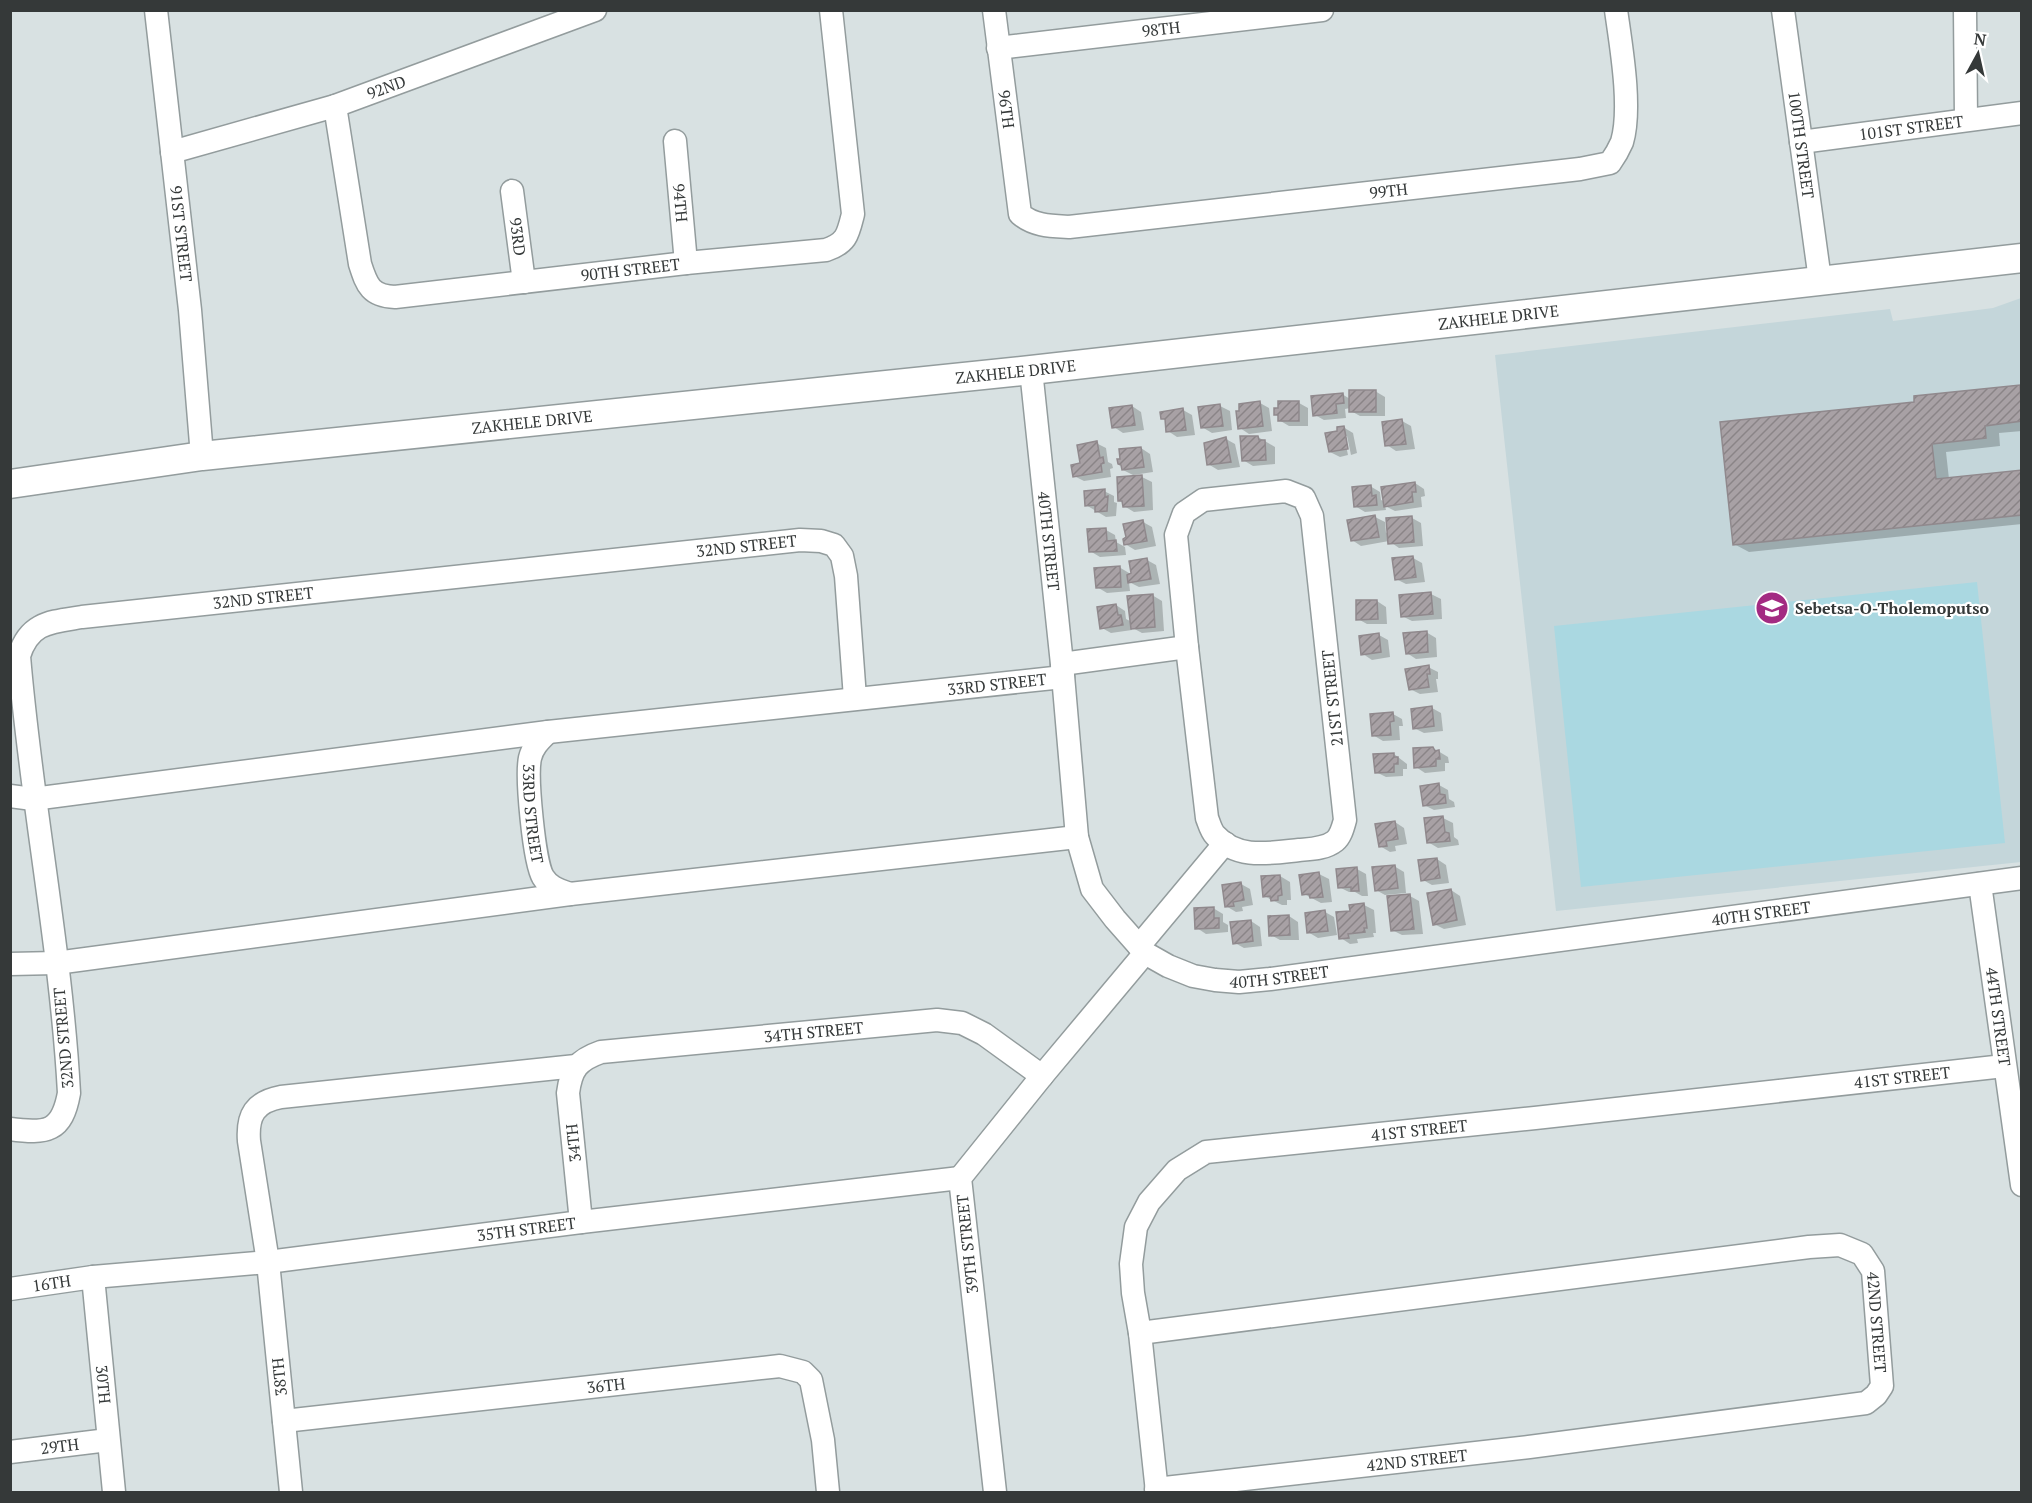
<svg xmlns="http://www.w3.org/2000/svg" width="2032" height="1503" font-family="'PT Serif',serif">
	<defs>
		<pattern id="building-hatch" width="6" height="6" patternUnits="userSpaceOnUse" patternTransform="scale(1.5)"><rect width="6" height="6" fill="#a8a1a5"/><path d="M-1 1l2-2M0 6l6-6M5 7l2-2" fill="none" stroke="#8a8487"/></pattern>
	</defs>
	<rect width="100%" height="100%" fill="#d8e1e2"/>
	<path fill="#c4d6da" d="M 2021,298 L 2021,862 L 1556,911 L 1495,355 L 1890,309 L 1893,321 L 1993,308 Z"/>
	<path fill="#aad8e1" d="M 1977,582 L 2005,843 L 1581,887 L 1554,626 Z"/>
	<path fill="#0003" d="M 2020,386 L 2022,431 L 1999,433 L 2000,446 L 1946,452 L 1949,479 L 2022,471 L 2022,524 L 1749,552 L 1734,544 L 1916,404 L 1915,397 Z
		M 1375,391 L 1385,397 L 1385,416 L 1360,416 L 1351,411 L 1350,408 L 1345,409 L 1346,418 L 1324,420 L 1315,415 L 1342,394 L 1350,399 Z
		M 1260,403 L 1269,408 L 1272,431 L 1249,434 L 1240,428 Z
		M 1299,403 L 1308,408 L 1308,426 L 1289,426 L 1279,420 L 1280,417 L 1275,414 Z
		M 1132,406 L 1141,412 L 1144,430 L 1123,433 L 1114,427 Z
		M 1220,406 L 1230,411 L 1232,430 L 1212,433 L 1202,427 Z
		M 1183,410 L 1192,415 L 1195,435 L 1177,437 L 1168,431 L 1167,421 L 1162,418 Z
		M 1402,421 L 1411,426 L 1415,449 L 1396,451 L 1387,445 Z
		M 1343,427 L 1353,433 L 1357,453 L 1351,455 L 1347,436 L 1344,436 L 1348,455 L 1340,457 L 1330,452 L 1339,432 Z
		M 1258,437 L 1275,447 L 1275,464 L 1253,466 L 1243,460 Z
		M 1226,439 L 1235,444 L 1240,467 L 1218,470 L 1208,464 Z
		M 1096,443 L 1106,448 L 1108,462 L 1112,464 L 1113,468 L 1110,469 L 1111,477 L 1084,481 L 1074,476 Z
		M 1141,448 L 1150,454 L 1153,472 L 1133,475 L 1123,470 Z
		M 1142,477 L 1152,482 L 1153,510 L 1134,512 L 1124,506 Z
		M 1415,483 L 1424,489 L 1425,496 L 1421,497 L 1422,507 L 1395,511 L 1385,506 L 1386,510 L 1365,512 L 1355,506 L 1370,486 L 1380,492 L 1381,500 L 1385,502 Z
		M 1104,491 L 1114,496 L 1114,502 L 1117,503 L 1116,516 L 1106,517 L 1086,505 Z
		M 1375,517 L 1385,522 L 1386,533 L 1412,518 L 1421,523 L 1423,546 L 1399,548 L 1389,541 L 1361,546 L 1352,540 Z
		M 1143,522 L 1152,527 L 1156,546 L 1135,550 L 1125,544 Z
		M 1106,530 L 1115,535 L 1116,542 L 1125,547 L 1126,555 L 1100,557 L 1090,551 Z
		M 1413,558 L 1422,563 L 1425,582 L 1406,584 L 1396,579 Z
		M 1147,560 L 1156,565 L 1160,584 L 1139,587 L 1129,582 L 1130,591 L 1107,593 L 1097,587 L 1119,567 L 1129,573 L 1129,576 Z
		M 1431,594 L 1441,599 L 1442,619 L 1412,621 L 1402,616 Z
		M 1152,595 L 1162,601 L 1164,631 L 1142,633 L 1131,627 L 1132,630 L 1111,633 L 1102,628 L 1116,605 L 1125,611 L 1126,619 L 1132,622 Z
		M 1377,601 L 1386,607 L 1387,624 L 1367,624 L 1358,619 Z
		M 1426,632 L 1436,638 L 1437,657 L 1416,659 L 1407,653 Z
		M 1379,635 L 1388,640 L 1390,657 L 1372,660 L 1363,654 Z
		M 1428,667 L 1438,672 L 1438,679 L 1436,679 L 1438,692 L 1420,694 L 1410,689 Z
		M 1432,708 L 1441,713 L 1443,731 L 1424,733 L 1414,728 Z
		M 1393,714 L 1402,719 L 1403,726 L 1399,726 L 1400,740 L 1383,741 L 1373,735 Z
		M 1433,748 L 1448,757 L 1449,763 L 1445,763 L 1445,771 L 1425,773 L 1416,767 Z
		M 1394,754 L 1407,764 L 1407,769 L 1403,769 L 1403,776 L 1386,777 L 1376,772 Z
		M 1439,785 L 1448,790 L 1449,799 L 1454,802 L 1455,807 L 1434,810 L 1424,805 Z
		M 1443,818 L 1453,823 L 1454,837 L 1458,840 L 1459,845 L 1438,848 L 1428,842 Z
		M 1395,822 L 1404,828 L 1407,844 L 1395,846 L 1396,851 L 1390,852 L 1380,846 Z
		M 1437,859 L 1446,865 L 1449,883 L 1432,885 L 1423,880 Z
		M 1394,866 L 1404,872 L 1406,893 L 1385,895 L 1376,890 Z
		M 1357,869 L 1366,874 L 1368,896 L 1362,896 L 1355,892 L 1349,892 L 1339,887 Z
		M 1319,874 L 1329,879 L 1332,902 L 1321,903 L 1304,894 Z
		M 1280,876 L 1290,882 L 1291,900 L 1287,900 L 1287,905 L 1282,905 L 1264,896 Z
		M 1241,884 L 1250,889 L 1253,905 L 1242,907 L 1243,911 L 1236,912 L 1226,906 Z
		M 1451,890 L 1460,896 L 1466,925 L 1444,929 L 1434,924 Z
		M 1410,896 L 1419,901 L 1423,934 L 1402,935 L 1392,930 Z
		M 1364,905 L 1374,910 L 1376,933 L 1373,933 L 1374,937 L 1357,939 L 1358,943 L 1350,944 L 1341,938 L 1352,912 Z
		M 1213,908 L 1223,914 L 1223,922 L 1228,925 L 1228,932 L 1206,934 L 1197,928 Z
		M 1325,912 L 1334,917 L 1337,935 L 1318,938 L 1308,932 Z
		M 1289,916 L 1298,922 L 1299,940 L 1280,940 L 1271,935 Z
		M 1251,921 L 1260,927 L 1262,946 L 1244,948 L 1235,943 Z"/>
	<path fill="url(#building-hatch)" stroke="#90898d" stroke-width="1.5" d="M 2020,385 L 2022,421 L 1985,426 L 1986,438 L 1932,444 L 1936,479 L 2022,470 L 2022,515 L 1733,545 L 1720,422 L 1914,402 L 1914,396 Z
		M 1349,390 L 1376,390 L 1376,412 L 1349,412 Z
		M 1343,393 L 1344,403 L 1336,404 L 1337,413 L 1313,416 L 1311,396 Z
		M 1260,401 L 1263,426 L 1238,429 L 1236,411 L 1239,411 L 1239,404 Z
		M 1278,401 L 1299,401 L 1299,421 L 1278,421 L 1278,415 L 1274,415 L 1274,408 L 1278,408 Z
		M 1220,404 L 1223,426 L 1201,428 L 1198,407 Z
		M 1132,405 L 1135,425 L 1112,428 L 1109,408 Z
		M 1183,408 L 1186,430 L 1166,432 L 1165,419 L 1161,419 L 1160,412 Z
		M 1402,419 L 1406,444 L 1385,446 L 1382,422 Z
		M 1344,426 L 1348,449 L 1329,452 L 1325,433 L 1337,431 L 1337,427 Z
		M 1240,436 L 1258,436 L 1259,440 L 1265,440 L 1266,460 L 1242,461 Z
		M 1226,437 L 1231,462 L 1207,465 L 1204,443 Z
		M 1097,441 L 1100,458 L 1103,457 L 1104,463 L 1101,464 L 1102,472 L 1073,477 L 1071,465 L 1080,463 L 1077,445 Z
		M 1141,447 L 1144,467 L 1122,470 L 1121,465 L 1118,464 L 1117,459 L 1120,459 L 1119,449 Z
		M 1142,475 L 1144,506 L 1123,507 L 1122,501 L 1118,501 L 1117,477 Z
		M 1415,482 L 1416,492 L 1412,492 L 1413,502 L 1384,507 L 1381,487 Z
		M 1371,485 L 1372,496 L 1376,495 L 1377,505 L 1354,507 L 1352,487 Z
		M 1105,489 L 1105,497 L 1108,496 L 1107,511 L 1095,512 L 1095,505 L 1085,506 L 1084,491 Z
		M 1375,515 L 1379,537 L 1351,541 L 1347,520 Z
		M 1412,516 L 1414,542 L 1388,544 L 1386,518 Z
		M 1143,520 L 1147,541 L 1124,545 L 1123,539 L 1126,537 L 1123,524 Z
		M 1106,528 L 1107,541 L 1116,540 L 1117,551 L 1089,552 L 1087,529 Z
		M 1413,556 L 1416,577 L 1395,580 L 1392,558 Z
		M 1147,558 L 1151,579 L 1128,583 L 1127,575 L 1131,573 L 1129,561 Z
		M 1120,566 L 1121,587 L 1096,588 L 1094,568 Z
		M 1431,592 L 1433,614 L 1401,617 L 1399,595 Z
		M 1153,594 L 1155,627 L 1131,629 L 1127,596 Z
		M 1356,600 L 1377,600 L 1378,619 L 1356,620 Z
		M 1116,604 L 1118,615 L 1121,615 L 1123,625 L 1100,629 L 1097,607 Z
		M 1427,631 L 1428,652 L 1406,654 L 1403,633 Z
		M 1379,633 L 1381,652 L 1361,655 L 1359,636 Z
		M 1429,665 L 1430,674 L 1427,674 L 1429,687 L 1409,690 L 1405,669 Z
		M 1432,706 L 1434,726 L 1413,729 L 1411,709 Z
		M 1393,712 L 1394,721 L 1390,722 L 1391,735 L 1372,736 L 1370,714 Z
		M 1433,747 L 1435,751 L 1439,750 L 1440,759 L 1436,759 L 1436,766 L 1414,768 L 1413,748 Z
		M 1394,753 L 1394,757 L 1398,757 L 1398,764 L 1394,764 L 1394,772 L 1375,773 L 1373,754 Z
		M 1439,783 L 1440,794 L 1445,795 L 1446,803 L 1423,806 L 1420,786 Z
		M 1443,816 L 1445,832 L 1449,833 L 1450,841 L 1427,843 L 1424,818 Z
		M 1395,821 L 1398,839 L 1386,841 L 1387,846 L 1379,847 L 1375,824 Z
		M 1437,858 L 1440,878 L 1421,881 L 1418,860 Z
		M 1395,865 L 1398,888 L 1375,891 L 1372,867 Z
		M 1357,867 L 1359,891 L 1351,891 L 1351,887 L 1338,888 L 1336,869 Z
		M 1319,872 L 1323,897 L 1310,898 L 1309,894 L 1302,895 L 1299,875 Z
		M 1280,875 L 1282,895 L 1278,896 L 1278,900 L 1271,901 L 1270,896 L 1263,897 L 1261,876 Z
		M 1241,882 L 1244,900 L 1233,902 L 1234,906 L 1225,907 L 1222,885 Z
		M 1451,889 L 1457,920 L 1433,925 L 1427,893 Z
		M 1410,894 L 1414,929 L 1391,931 L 1387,896 Z
		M 1364,903 L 1367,928 L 1364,928 L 1365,932 L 1348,934 L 1349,938 L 1339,939 L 1336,912 L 1350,911 L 1349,905 Z
		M 1214,907 L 1214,918 L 1219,918 L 1219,928 L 1195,929 L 1194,908 Z
		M 1325,910 L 1328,931 L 1307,933 L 1305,913 Z
		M 1289,915 L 1290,935 L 1269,936 L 1268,916 Z
		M 1251,920 L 1253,941 L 1233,944 L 1230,922 Z"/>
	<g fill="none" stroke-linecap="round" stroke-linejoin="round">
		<g stroke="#939c9d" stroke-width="25">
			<g id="minor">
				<path id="s1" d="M 156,10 L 190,310 L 202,456"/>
				<path id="s2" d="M 994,10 L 1020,214 C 1034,226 1051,226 1069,227 L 1580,169 L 1610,163 C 1615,156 1619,149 1622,142 C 1632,108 1621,46 1616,10"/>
				<path id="s3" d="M 1783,10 L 1820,280"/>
				<path d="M 1965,10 L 1966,119"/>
				<path id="s4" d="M 998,48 L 1322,10"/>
				<path id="s5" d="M 335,106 L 360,264 C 367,286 371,296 395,297 L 686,263 L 826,250 C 847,243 848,234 853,214 L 831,10"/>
				<path id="s6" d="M 675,141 L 686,263"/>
				<path id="s7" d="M 1801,142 L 2022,113"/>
				<path id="s8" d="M 172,152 L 335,106 L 595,10"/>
				<path id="s9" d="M 512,191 L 524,282"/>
				<path id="s10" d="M 1031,370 L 1062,664 L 1077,837 L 1092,889 L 1115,919 L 1145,953 L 1168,966 L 1193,976 L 1215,980 L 1239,982 L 1270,979 L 2022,878"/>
				<path d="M 1286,491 L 1304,498 L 1312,516 L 1345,820 C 1343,827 1341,836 1335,841 C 1325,849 1310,849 1299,850 C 1270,853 1237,860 1215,835 C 1211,831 1209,823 1207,818 L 1187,647 L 1176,535 L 1184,513 L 1203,500 Z"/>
				<path d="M 1062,664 L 1187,647"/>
				<path id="s11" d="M 548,732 C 540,740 533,746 530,758 C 526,776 534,862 543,877 C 549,887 559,890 570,894"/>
				<path id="s12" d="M 10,796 L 33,799 L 548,732 L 1063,677"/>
				<path id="s13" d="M 1980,884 L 2022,1185"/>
				<path d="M 1139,946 L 1225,843"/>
				<path d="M 10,964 L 56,963 L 570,894 L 1077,837"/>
				<path id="s14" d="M 10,1129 C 47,1134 62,1132 69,1093 C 61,947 31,802 19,656 C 29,622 51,622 82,617 L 800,540 L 821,541 L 834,545 L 842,556 L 846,576 L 855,698"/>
				<path id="s15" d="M 581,1222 L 568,1093 C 571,1069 578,1060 601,1052 L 937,1020 L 962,1023 L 984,1034 L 1042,1076"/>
				<path id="s16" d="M 93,1277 L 114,1492"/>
				<path id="s17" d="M 10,1289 L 93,1277 L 268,1262 L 581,1222 L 960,1178"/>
				<path id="s18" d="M 1140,1333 L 1809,1247 L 1840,1245 L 1862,1254 L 1873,1271 L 1882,1386 L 1876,1395 L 1866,1403 L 1529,1447 L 1156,1489"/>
				<path id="s19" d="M 284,1421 L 780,1366 L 803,1372 L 811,1380 L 823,1440 L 828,1492"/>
				<path id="s20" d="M 10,1452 L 108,1440"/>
				<path d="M 291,1492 L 268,1262 L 249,1141 C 247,1115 255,1102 281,1097 L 576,1066"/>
				<path d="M 995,1492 L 960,1178 L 1042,1076 L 1145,953"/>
				<path id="s21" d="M 1157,1492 L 1140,1333 L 1133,1293 L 1131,1264 L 1136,1227 L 1149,1202 L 1177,1170 L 1206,1152 L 1535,1118 L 2004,1066"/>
			</g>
		</g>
		<g stroke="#939c9d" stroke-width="31">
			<g id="tertiary">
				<path id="s22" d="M 10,484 L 202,456 L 1031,370 L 2022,258"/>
			</g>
		</g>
		<use href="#minor" stroke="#fff" stroke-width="22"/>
		<use href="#tertiary" stroke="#fff" stroke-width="28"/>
	</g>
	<defs>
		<g id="school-disc" transform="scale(1.725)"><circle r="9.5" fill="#a32b82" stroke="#fff"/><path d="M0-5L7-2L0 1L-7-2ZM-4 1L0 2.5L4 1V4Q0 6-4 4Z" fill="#fff"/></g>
	</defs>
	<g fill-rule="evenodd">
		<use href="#school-disc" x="1772" y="608"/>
	</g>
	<g text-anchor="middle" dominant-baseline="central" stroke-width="4.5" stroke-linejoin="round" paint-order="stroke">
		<g font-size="16" fill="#353939" stroke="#fff">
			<text stroke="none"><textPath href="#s4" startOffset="164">98TH</textPath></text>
			<text stroke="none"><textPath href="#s8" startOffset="224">92ND</textPath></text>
			<text stroke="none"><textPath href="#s2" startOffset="100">96TH</textPath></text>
			<text stroke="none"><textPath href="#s7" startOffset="111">101ST STREET</textPath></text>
			<text stroke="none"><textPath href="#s3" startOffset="136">100TH STREET</textPath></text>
			<text stroke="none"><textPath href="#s2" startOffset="579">99TH</textPath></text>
			<text stroke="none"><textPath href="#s6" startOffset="62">94TH</textPath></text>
			<text stroke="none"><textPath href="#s1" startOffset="225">91ST STREET</textPath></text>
			<text stroke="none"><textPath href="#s9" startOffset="46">93RD</textPath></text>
			<text stroke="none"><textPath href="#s5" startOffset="450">90TH STREET</textPath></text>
			<text stroke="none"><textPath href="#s22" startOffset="1498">ZAKHELE DRIVE</textPath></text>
			<text stroke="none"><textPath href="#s22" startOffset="1012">ZAKHELE DRIVE</textPath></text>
			<text stroke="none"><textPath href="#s22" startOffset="526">ZAKHELE DRIVE</textPath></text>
			<text stroke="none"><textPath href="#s10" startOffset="172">40TH STREET</textPath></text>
			<text stroke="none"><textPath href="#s14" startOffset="1270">32ND STREET</textPath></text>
			<text stroke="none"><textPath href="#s14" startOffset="784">32ND STREET</textPath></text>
			<text stroke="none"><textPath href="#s12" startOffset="994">33RD STREET</textPath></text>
			<text transform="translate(1332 698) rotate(-96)">21ST STREET</text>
			<text stroke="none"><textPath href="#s11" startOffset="88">33RD STREET</textPath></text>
			<text stroke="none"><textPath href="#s10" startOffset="1233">40TH STREET</textPath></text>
			<text stroke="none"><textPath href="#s10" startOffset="747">40TH STREET</textPath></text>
			<text stroke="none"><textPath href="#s13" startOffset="134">44TH STREET</textPath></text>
			<text stroke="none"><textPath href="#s15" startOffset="400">34TH STREET</textPath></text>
			<text transform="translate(63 1038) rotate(-95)">32ND STREET</text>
			<text stroke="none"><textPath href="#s21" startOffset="1072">41ST STREET</textPath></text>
			<text stroke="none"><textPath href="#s21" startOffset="586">41ST STREET</textPath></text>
			<text transform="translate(573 1143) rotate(-96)">34TH</text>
			<text stroke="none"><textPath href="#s17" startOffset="520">35TH STREET</textPath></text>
			<text transform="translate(967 1244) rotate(-96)">39TH STREET</text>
			<text stroke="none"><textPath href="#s17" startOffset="42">16TH</textPath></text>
			<text stroke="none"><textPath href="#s18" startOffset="801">42ND STREET</textPath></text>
			<text transform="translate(279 1377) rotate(-96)">38TH</text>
			<text stroke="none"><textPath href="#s16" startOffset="108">30TH</textPath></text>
			<text stroke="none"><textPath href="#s19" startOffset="324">36TH</textPath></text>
			<text stroke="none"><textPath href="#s20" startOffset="50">29TH</textPath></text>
			<text transform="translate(1417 1460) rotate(-6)">42ND STREET</text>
		</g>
		<g font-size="16" font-weight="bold" fill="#353939" stroke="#fff" text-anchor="start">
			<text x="1795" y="608">Sebetsa-O-Tholemoputso</text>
		</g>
	</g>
	<rect width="2032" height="1503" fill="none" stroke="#353939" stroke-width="24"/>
	<g transform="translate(1978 54) rotate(8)" stroke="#ffffff" stroke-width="4.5" paint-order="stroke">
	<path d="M0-4.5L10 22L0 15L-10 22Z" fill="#353939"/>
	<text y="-9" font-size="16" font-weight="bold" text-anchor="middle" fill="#353939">N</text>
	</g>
</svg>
